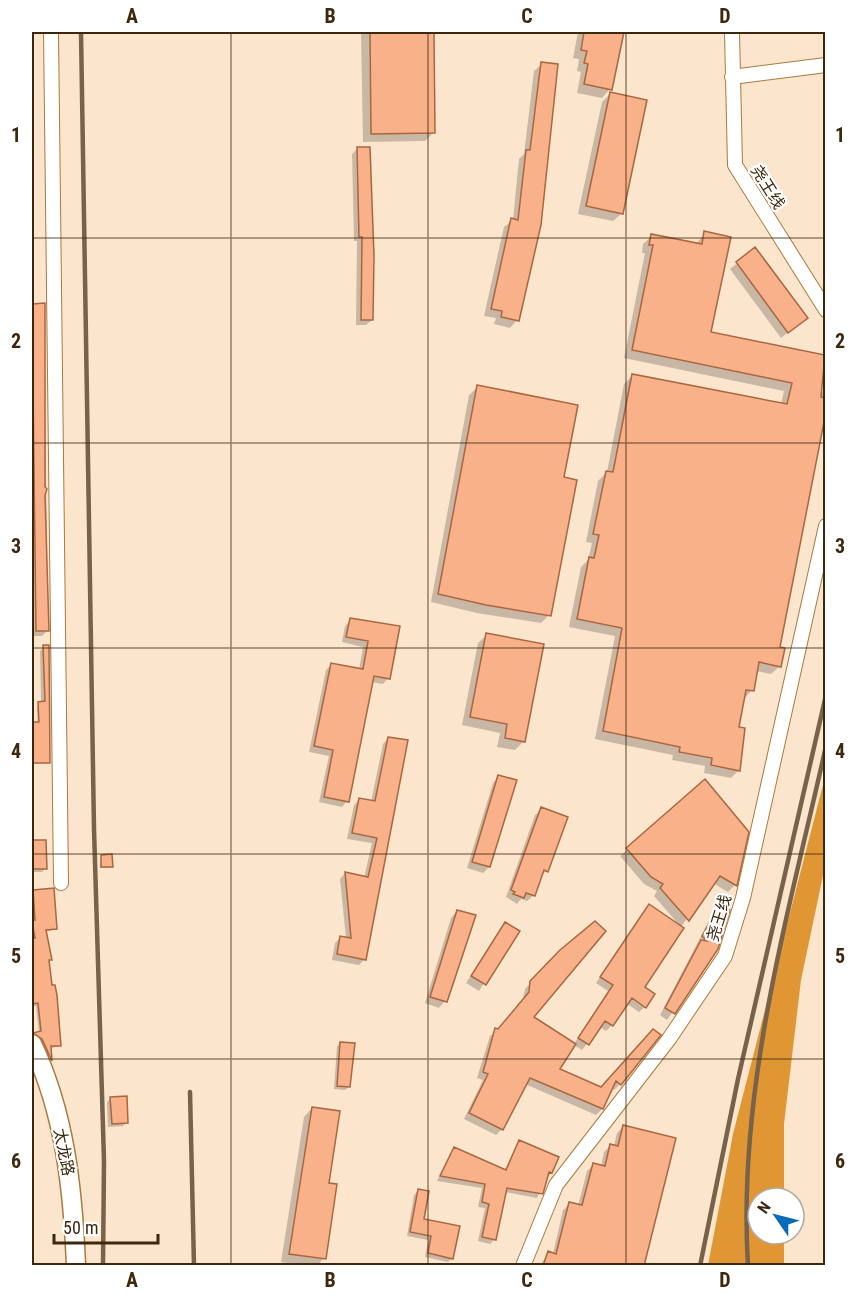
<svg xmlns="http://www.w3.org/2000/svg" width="857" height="1297" font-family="'Roboto Condensed','Noto Sans SC',sans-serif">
	<rect width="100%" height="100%" fill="#fbe5cd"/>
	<path fill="#e09733" d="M 825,777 L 825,866 L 801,980 L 784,1124 L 784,1198 L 758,1198 L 758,1234 L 784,1234 L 784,1265 L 708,1265 L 733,1134 Z"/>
	<path fill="#0003" d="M 361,32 L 432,32 L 433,133 L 425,141 L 363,142 Z
		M 578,32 L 622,32 L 610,89 L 602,98 L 577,93 L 581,72 L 577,71 L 579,59 L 573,58 Z
		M 542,64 L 517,320 L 510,328 L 494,324 L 496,318 L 484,316 L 504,227 L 513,220 L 519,159 L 524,154 L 534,71 Z
		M 610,94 L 622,213 L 613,221 L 578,214 L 602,102 Z
		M 357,149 L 372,320 L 366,325 L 356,325 L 357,241 L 354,241 L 352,154 Z
		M 705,233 L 710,334 L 826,357 L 820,392 L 826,393 L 826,409 L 779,648 L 780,666 L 771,674 L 756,671 L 752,690 L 744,699 L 737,728 L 739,770 L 731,778 L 704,773 L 705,766 L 672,760 L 673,755 L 595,739 L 615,636 L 569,627 L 581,567 L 588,560 L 592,543 L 586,542 L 598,481 L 607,472 L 624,384 L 633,375 L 781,404 L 784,391 L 624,358 L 645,253 L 642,253 L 643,244 L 652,236 L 696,244 Z
		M 755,249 L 806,318 L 781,338 L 730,269 Z
		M 32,305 L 44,305 L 48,630 L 42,636 L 32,636 Z
		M 478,387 L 562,478 L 549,615 L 541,623 L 477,613 L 431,602 L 469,395 Z
		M 351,620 L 398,627 L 388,678 L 383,684 L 371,682 L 347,801 L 342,807 L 319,802 L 329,756 L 309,752 L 326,670 L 332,664 L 359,670 L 363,647 L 342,642 L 345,626 Z
		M 487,635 L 523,742 L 515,750 L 497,747 L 500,733 L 462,725 L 478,643 Z
		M 44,647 L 49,742 L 38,746 L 37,707 L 41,702 L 40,651 Z
		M 388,738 L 365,959 L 359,965 L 332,960 L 335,943 L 341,937 L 346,938 L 340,879 L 345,873 L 364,878 L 372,843 L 347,839 L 354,805 L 359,800 L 371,802 L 383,744 Z
		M 499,776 L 489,867 L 483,873 L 467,868 L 493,783 Z
		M 705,781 L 735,885 L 728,892 L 713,883 L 681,927 L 654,896 L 657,891 L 644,884 L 620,856 Z
		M 542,809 L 546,871 L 540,877 L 534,895 L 527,901 L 521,899 L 517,904 L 506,897 L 535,815 Z
		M 33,842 L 46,868 L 42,872 L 32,872 Z
		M 101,856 L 111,866 L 110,868 L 100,868 Z
		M 34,891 L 55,929 L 45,932 L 60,1045 L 50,1049 L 48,1063 L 32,1037 L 39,1033 L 36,1006 L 32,1006 Z
		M 649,906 L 643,987 L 645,1007 L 639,1012 L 626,1003 L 612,1025 L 606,1031 L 600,1027 L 582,1050 L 574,1045 L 558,1070 L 601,1089 L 659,1035 L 620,1084 L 614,1090 L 611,1088 L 602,1109 L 596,1115 L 525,1084 L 502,1129 L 496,1135 L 464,1119 L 483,1080 L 477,1078 L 490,1036 L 498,1030 L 523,999 L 525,989 L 561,951 L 532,1017 L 574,1044 L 608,991 L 596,983 Z
		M 719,907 L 716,948 L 667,1020 L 660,1015 L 713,913 Z
		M 457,911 L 445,1001 L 439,1008 L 425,1003 L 451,918 Z
		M 505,924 L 518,931 L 479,991 L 466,983 Z
		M 826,946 L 826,974 L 823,974 Z
		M 340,1043 L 349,1087 L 345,1090 L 334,1089 L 337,1046 Z
		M 111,1098 L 127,1122 L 123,1126 L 108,1127 L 107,1102 Z
		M 312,1108 L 327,1184 L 324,1258 L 317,1266 L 305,1266 L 281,1262 L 304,1117 Z
		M 623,1127 L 675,1140 L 644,1266 L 540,1266 L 548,1253 L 553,1254 L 563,1210 L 570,1204 L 578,1206 L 587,1171 L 593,1165 L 601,1167 L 604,1152 L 611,1145 L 614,1146 L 617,1133 Z
		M 519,1142 L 551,1172 L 537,1198 L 505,1192 L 495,1239 L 490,1244 L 478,1241 L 485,1208 L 478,1207 L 482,1188 L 437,1181 L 454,1149 L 504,1171 Z
		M 418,1191 L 422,1220 L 452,1258 L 448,1262 L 425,1257 L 428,1240 L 407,1236 L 414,1195 Z"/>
	<path fill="#f9b189" stroke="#a86740" stroke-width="1.5" d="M 370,32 L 434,32 L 435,133 L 371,134 Z
		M 584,32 L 624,32 L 612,90 L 584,84 L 588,64 L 584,63 L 587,51 L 581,50 Z
		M 541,62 L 558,64 L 541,225 L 519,321 L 501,317 L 502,311 L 491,309 L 511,218 L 518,220 L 526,150 L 530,150 Z
		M 610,92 L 647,100 L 623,214 L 586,206 Z
		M 357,147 L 370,147 L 374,256 L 373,320 L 361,320 L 362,237 L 359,237 Z
		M 704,231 L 731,237 L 711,332 L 825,355 L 821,397 L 825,398 L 825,417 L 780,647 L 785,648 L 781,667 L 759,662 L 754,691 L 746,690 L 739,727 L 745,728 L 740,771 L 711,765 L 712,758 L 679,752 L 680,747 L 603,731 L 622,628 L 577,619 L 589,557 L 594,558 L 599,535 L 593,534 L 606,471 L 613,472 L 632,374 L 787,404 L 792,383 L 632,350 L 653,245 L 649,245 L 651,234 L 702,244 Z
		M 755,247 L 808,318 L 788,333 L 736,262 Z
		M 45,303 L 45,487 L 47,489 L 45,495 L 49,631 L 36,631 L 32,304 Z
		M 477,385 L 578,405 L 564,477 L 577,480 L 551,616 L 486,605 L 438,594 Z
		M 350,618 L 400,626 L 390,679 L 374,676 L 349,802 L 324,797 L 333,750 L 314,746 L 331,663 L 363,669 L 368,641 L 346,637 Z
		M 486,633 L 544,644 L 525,742 L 505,738 L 507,724 L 470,717 Z
		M 43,645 L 49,645 L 50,763 L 32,763 L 32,722 L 39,722 L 38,702 L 45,701 Z
		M 388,737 L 408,740 L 366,960 L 337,954 L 340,936 L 351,938 L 345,872 L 368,877 L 377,838 L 352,833 L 359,798 L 375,801 Z
		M 498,775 L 517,780 L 490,867 L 472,862 Z
		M 705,779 L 749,832 L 737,886 L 720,876 L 689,921 L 660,888 L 663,884 L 651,877 L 626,848 Z
		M 541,807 L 568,817 L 548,872 L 544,870 L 535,896 L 526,893 L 524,898 L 513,894 L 515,892 L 511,890 Z
		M 32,840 L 46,840 L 47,869 L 32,869 Z
		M 112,854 L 113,867 L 101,867 L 101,855 Z
		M 54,888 L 57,929 L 46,930 L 52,960 L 49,960 L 52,985 L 55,985 L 57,995 L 61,1046 L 51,1046 L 52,1061 L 42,1039 L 33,1033 L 41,1031 L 38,1003 L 32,1004 L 32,939 L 35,938 L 32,921 L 35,920 L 33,890 Z
		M 649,904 L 684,928 L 645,987 L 655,994 L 646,1008 L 632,998 L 613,1026 L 605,1021 L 589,1045 L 578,1038 L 613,985 L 600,977 Z
		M 719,905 L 730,910 L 718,949 L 675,1014 L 665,1008 L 701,940 L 707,941 L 702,936 Z
		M 457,910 L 476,915 L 447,1002 L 430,997 Z
		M 595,921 L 606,931 L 534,1017 L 576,1044 L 560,1069 L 601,1087 L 653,1029 L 661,1035 L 621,1085 L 616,1081 L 603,1109 L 530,1078 L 503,1130 L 469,1113 L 488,1074 L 483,1072 L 495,1028 L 498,1029 L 529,992 L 530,981 L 560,950 Z
		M 505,922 L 520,931 L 486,985 L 471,976 Z
		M 340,1042 L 355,1043 L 350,1087 L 337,1086 Z
		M 127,1096 L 128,1123 L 112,1124 L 110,1097 Z
		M 312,1107 L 340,1111 L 329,1183 L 337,1184 L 326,1259 L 289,1254 Z
		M 623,1125 L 676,1138 L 644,1266 L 543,1266 L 548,1251 L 556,1254 L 569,1202 L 582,1205 L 593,1163 L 605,1166 L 610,1144 L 618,1146 Z
		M 519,1140 L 559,1157 L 552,1173 L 549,1172 L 543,1194 L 507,1188 L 496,1240 L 482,1237 L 489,1204 L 482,1202 L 485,1184 L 440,1176 L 454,1147 L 506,1170 Z
		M 418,1189 L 429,1191 L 424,1219 L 460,1226 L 453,1259 L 428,1253 L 431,1236 L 410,1232 Z"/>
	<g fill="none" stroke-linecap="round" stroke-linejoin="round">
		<g stroke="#ab7a3c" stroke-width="16">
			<path id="minor" d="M 51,32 L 61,883
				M 732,32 L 735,165 L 826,310
				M 732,77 L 826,65
				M 523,1266 L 556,1185 L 669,1039 L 725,956 L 743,898 L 826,526"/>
		</g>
		<g stroke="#ab7a3c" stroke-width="21">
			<path id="tertiary" d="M 32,1044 C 65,1113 73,1190 76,1266"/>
		</g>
		<use href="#minor" stroke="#fff" stroke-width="14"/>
		<use href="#tertiary" stroke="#fff" stroke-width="18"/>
		<path stroke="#786249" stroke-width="4.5" d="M 81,32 L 94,829 L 104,1161 L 103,1266
			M 190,1092 L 194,1266
			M 700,1266 L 738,1079 L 826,695
			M 748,1266 C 737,1089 788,917 826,746"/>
	</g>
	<path fill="none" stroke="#3d280e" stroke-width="1.5" stroke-opacity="0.55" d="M 231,32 L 231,1266M 428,32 L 428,1266M 626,32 L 626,1266M 32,238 L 826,238M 32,443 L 826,443M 32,648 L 826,648M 32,854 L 826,854M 32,1059 L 826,1059"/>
	<g text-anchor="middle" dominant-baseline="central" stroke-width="4.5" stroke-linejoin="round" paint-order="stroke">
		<g font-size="16" fill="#3d280e" stroke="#fff">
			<text transform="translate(768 187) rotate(58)">尧王线</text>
			<text transform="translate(719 918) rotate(-73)">尧王线</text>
			<text transform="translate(64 1152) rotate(79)">太龙路</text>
		</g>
	</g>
	<rect width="857" height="1297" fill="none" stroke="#ffffff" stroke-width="66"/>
	<g transform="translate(776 1216) rotate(305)"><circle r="28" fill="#ffffff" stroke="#b1a99f" stroke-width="1.5"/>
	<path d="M0-4.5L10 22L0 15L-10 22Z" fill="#076bb7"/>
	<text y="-9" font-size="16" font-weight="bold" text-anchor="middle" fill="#3d280e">N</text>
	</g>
	<path d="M54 1234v9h104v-9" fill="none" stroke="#3d280e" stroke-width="3"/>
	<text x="63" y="1234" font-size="18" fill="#3d280e" stroke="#ffffff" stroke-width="4.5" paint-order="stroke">50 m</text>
	<rect x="33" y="33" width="791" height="1231" fill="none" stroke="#3d280e" stroke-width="2"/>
	<g font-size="20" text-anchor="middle" font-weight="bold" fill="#3d280e">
		<text x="132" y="23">A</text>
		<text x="330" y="23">B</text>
		<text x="527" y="23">C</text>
		<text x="725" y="23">D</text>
		<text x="16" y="142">1</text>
		<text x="840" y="142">1</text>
		<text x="16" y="348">2</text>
		<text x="840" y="348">2</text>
		<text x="16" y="553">3</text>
		<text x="840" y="553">3</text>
		<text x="16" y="758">4</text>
		<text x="840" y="758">4</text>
		<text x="16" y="963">5</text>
		<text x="840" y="963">5</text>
		<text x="16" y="1168">6</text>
		<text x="840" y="1168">6</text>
		<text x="132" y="1287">A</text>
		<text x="330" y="1287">B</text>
		<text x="527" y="1287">C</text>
		<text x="725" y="1287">D</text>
	</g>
</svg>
